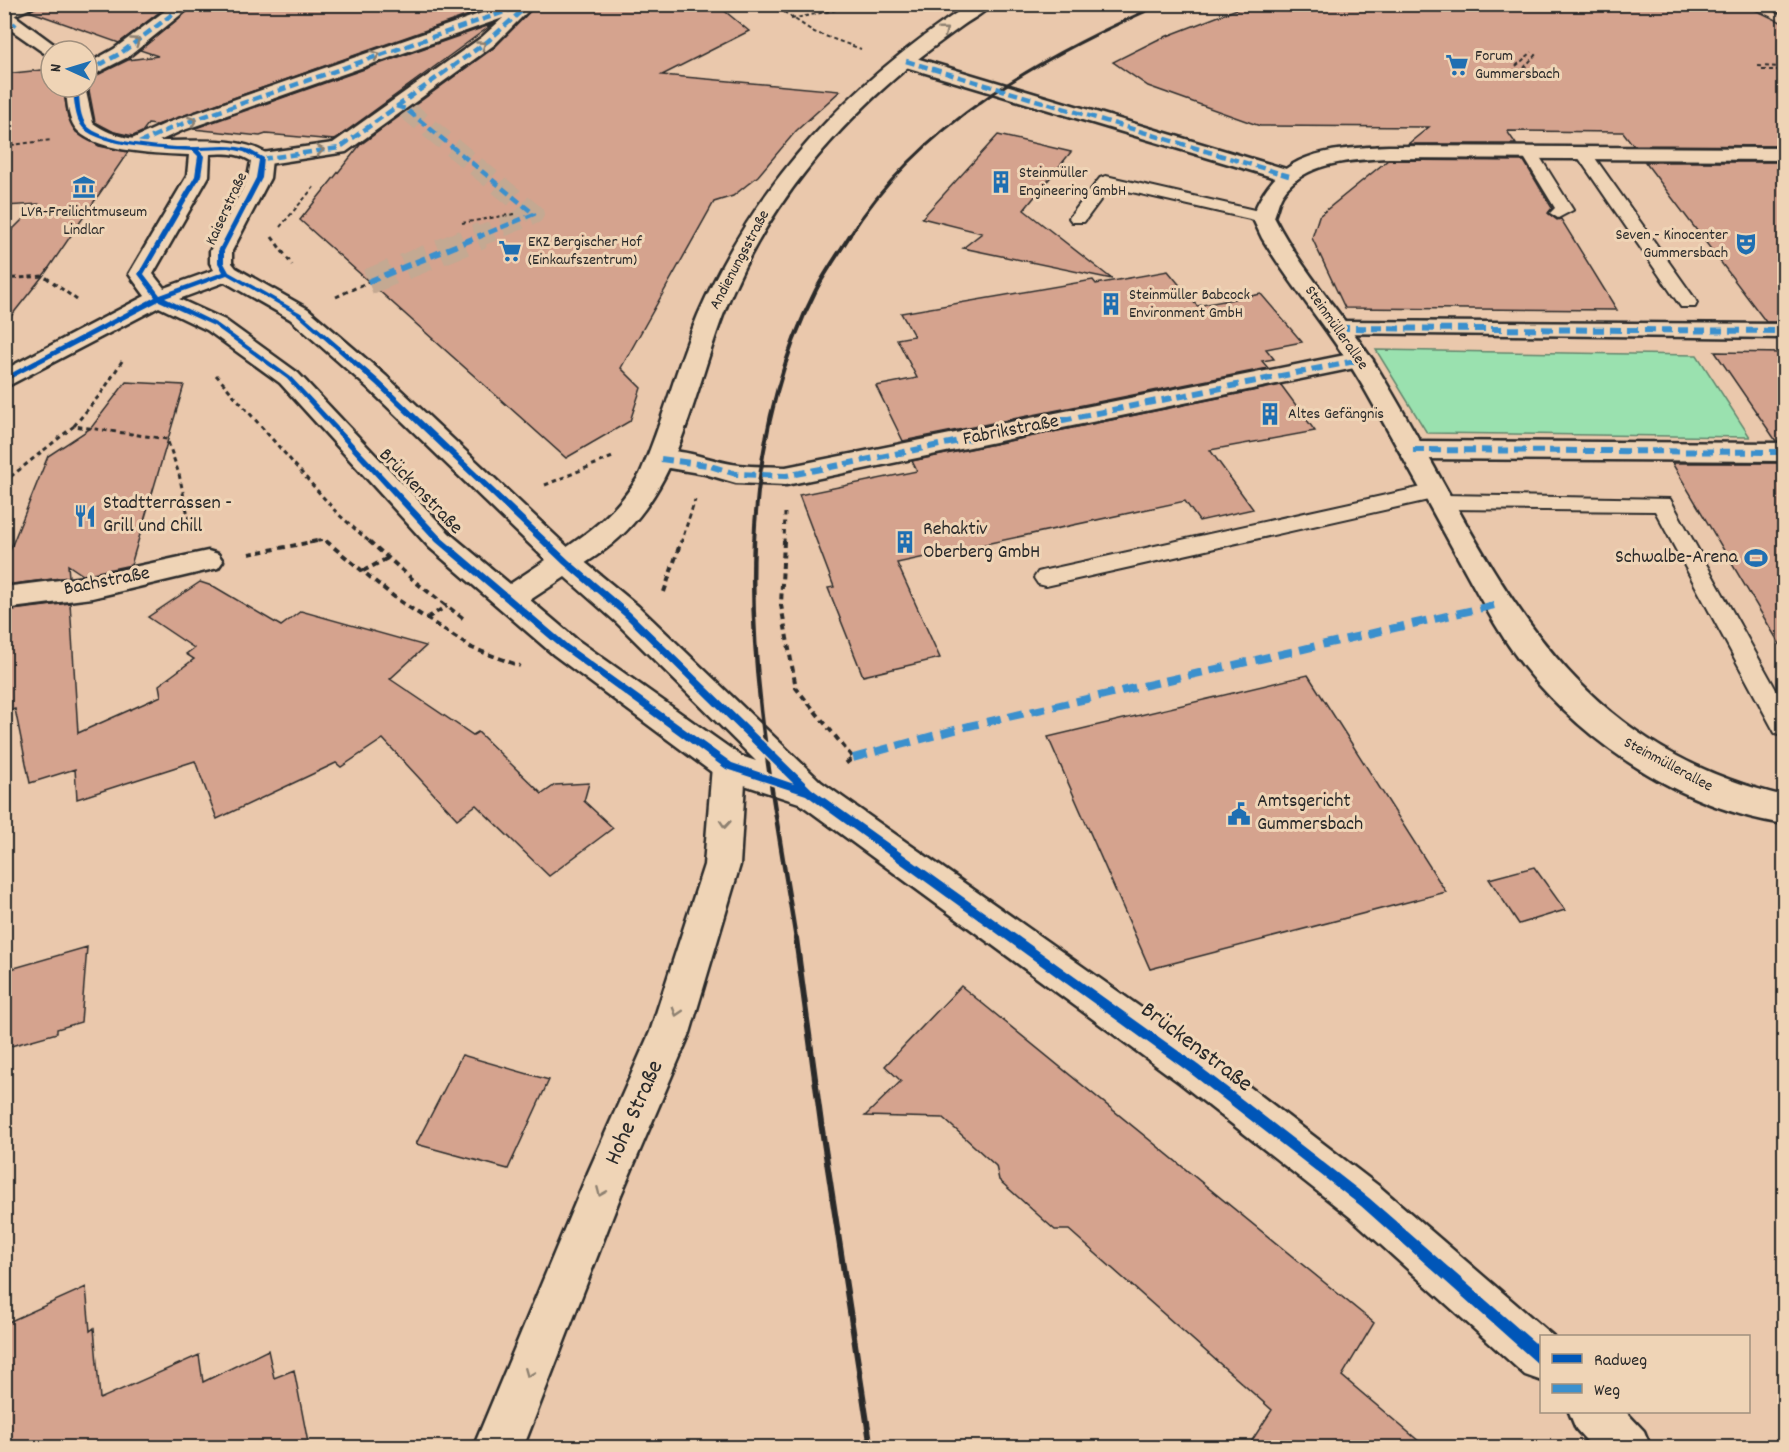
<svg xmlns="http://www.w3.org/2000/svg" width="1789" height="1452" font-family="Dekko,sans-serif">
	<rect width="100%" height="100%" fill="#eac8ac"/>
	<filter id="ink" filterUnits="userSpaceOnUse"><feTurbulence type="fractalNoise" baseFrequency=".0167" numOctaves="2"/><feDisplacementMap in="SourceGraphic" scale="12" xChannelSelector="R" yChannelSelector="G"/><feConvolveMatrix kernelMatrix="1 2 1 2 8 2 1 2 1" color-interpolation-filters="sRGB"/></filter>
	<g filter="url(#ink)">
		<path fill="#9ae1af" stroke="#62866d" stroke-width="1.5" d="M 1376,350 L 1697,355 L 1750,437 L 1427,433 Z"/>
		<path fill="#d5a38e" stroke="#2b2b2b" stroke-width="1.5" d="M 42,4 L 170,4 L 119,43 L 29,11 Z
			M 196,4 L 500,4 L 157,125 L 148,124 L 142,132 L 133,136 L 114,132 L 95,122 L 87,80 L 128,60 L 158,56 L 140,50 Z
			M 537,4 L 716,4 L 749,31 L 662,75 L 840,91 L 796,131 L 758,176 L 733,196 L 714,202 L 621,368 L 641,388 L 630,421 L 566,458 L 300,220 L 360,145 L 495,47 Z
			M 1250,4 L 1743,4 L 1785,24 L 1785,146 L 1633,145 L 1623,132 L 1507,131 L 1516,144 L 1408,144 L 1429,127 L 1260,126 L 1148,86 L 1113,62 L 1157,40 Z
			M 493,24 L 334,140 L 266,134 L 260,136 L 193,129 Z
			M 51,69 L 51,87 L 63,87 L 68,117 L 76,132 L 99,146 L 128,152 L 46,272 L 4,325 L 4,238 L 38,204 L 4,206 L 4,74 Z
			M 998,135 L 1071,152 L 1024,210 L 1112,279 L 963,248 L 982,233 L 922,218 Z
			M 1388,160 L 1524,161 L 1552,208 L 1548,213 L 1557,220 L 1561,219 L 1617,310 L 1345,308 L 1312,238 L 1319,216 Z
			M 1645,162 L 1785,162 L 1785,322 L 1766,322 Z
			M 1168,271 L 1197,306 L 1261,294 L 1302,342 L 1266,349 L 1274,359 L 1262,361 L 1268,368 L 903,441 L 876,386 L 917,378 L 897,339 L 914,336 L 901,313 L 1093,280 L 1096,284 Z
			M 1715,352 L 1785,353 L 1785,441 L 1776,441 Z
			M 126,382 L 184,385 L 131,565 L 83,575 L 68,565 L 69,577 L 4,585 L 4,565 L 48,456 L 91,428 Z
			M 1281,385 L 1315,431 L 1210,450 L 1253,509 L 1199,521 L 1185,501 L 897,563 L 940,658 L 863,676 L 828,588 L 834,587 L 799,495 L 917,471 L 912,461 Z
			M 1672,463 L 1785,463 L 1785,653 Z
			M 200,582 L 215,587 L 281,626 L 301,611 L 426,646 L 390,679 L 473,735 L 478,732 L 542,794 L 555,785 L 589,783 L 584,801 L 613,828 L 549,876 L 476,805 L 457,819 L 383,739 L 341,767 L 336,763 L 217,819 L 195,761 L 77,799 L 75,769 L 30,783 L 15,709 L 4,712 L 4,611 L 70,603 L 78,733 L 161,696 L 159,685 L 194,659 L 186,654 L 194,648 L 148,617 Z
			M 1308,675 L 1446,892 L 1150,969 L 1048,737 Z
			M 1534,867 L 1565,910 L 1519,924 L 1489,879 Z
			M 87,947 L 81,1022 L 57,1029 L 57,1033 L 4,1048 L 4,971 Z
			M 961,986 L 1374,1323 L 1342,1376 L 1427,1448 L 1247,1448 L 1272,1410 L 1069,1230 L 1055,1230 L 999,1180 L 996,1166 L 943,1118 L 865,1116 L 901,1081 L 885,1066 Z
			M 462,1055 L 549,1080 L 508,1169 L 416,1144 Z
			M 86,1287 L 90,1331 L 94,1328 L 100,1399 L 199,1355 L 203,1382 L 268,1350 L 274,1378 L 294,1370 L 309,1448 L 4,1448 L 4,1324 Z"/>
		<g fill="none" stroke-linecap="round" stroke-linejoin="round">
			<path stroke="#c4a992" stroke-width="20" stroke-dasharray="20 10" stroke-linecap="butt" d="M 406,109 L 534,214 L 478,237"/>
			<path stroke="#c4a992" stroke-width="26" stroke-dasharray="26 13" stroke-linecap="butt" d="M 368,282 L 482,235"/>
			<g stroke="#2b2b2b" stroke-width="4">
				<path id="service" d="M 1530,149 L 1538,154 L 1573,210 L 1558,218 L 1550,213 L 1555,208 L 1522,154 Z
					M 1584,149 L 1590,151 L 1695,299 L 1697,303 L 1695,307 L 1681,307 L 1576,154 Z
					M 1106,176 L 1263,212 L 1271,217 L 1263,222 L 1110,187 L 1084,222 L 1072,222 L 1069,218 L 1072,214 L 1100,178 Z
					M 1436,484 L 1444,486 L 1447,491 L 1444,495 L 1670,499 L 1784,704 L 1784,736 L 1775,733 L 1655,511 L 1442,509 L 1434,507 L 1431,502 L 1433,499 L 1046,586 L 1038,584 L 1034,578 L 1038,572 L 1046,570 Z"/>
			</g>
			<g stroke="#2b2b2b" stroke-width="5">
				<path id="pedestrian" d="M 174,4 L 194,4 L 128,57 L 87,78 L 87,64 L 114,49 Z
					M 508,4 L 535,4 L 494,45 L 346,152 L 262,165 L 255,163 L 252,159 L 255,155 L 262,153 L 333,143 L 482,37 L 503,18 L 181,131 L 146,147 L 132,147 L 129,143 L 132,139 L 167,123 Z
					M 1770,4 L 1784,4 L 1784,13 L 1778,12 Z
					M 906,55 L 1296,172 L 1300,176 L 1296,180 L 1282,180 L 899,65 L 897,61 L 899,57 Z
					M 1338,321 L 1784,324 L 1784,338 L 1329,333 L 1326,328 L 1329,323 Z
					M 1360,352 L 1369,355 L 1373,360 L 1369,365 L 786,485 L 736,483 L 705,474 L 651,465 L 647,459 L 651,453 C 681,445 710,462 739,465 C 754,467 770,466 786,467 Z
					M 1413,441 L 1784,443 L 1784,461 L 1413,459 L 1403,456 L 1399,450 L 1403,444 Z"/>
			</g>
			<g stroke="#2b2b2b" stroke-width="5">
				<path id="minor" d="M 15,4 L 40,4 L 4,20 L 4,9 Z
					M 970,4 L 991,4 C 984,14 971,19 962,26 C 944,39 925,53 908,67 C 833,130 773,201 733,291 C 692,382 686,496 596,556 C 582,565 573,574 556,569 L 551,562 L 556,555 C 592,530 616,513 640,474 C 663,422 676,367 698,315 C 756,182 849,83 970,4 Z
					M 1389,146 L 1784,148 L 1784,160 L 1389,158 C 1353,160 1304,161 1282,195 C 1278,202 1277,210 1274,217 C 1303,274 1348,319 1381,374 C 1493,559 1550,740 1784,796 L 1784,824 C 1684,808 1589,748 1525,668 C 1496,631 1475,588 1452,547 C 1423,494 1394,441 1364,388 C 1334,335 1293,290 1262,238 L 1252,217 C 1276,151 1327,149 1389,146 Z
					M 208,551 L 218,554 L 223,561 L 218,568 L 92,598 L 4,609 L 4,587 L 92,576 Z
					M 729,752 L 741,756 L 746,766 L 740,865 L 690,1033 L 621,1195 L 523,1448 L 473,1448 L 586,1177 L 650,1032 L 704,865 L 712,766 L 717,756 Z"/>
			</g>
			<g stroke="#2b2b2b" stroke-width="5">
				<path id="tertiary" d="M 4,11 L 10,12 L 63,51 L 51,51 L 51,56 L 47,55 L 4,25 Z
					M 65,87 L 85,87 L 93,123 C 144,160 220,123 269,155 L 272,159 L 270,178 L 232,251 L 232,263 L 236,268 L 308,309 L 386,376 L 576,555 L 638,606 L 821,782 L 1208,1055 L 1380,1187 L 1553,1336 L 1542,1336 L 1542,1381 L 1525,1375 L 1350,1217 L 1180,1083 L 799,803 L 717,776 L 554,655 L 429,547 L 280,383 L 207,330 L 159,307 L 4,388 L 4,370 L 145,296 L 129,274 L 187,176 L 189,155 C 161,154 98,152 78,131 C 67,120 68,101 65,87 ZM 210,154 C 225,153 238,153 251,161 L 248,178 L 210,251 L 210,263 L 214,270 L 164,288 L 153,274 L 209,176 ZM 225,282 L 290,319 L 368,388 L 546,560 L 510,584 L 449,533 L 298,373 L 225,320 L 179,299 ZM 565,577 L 616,622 L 756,761 L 741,756 L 576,639 L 530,600 Z
					M 1569,1412 L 1626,1412 L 1644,1431 L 1651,1448 L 1593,1448 L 1576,1429 Z"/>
			</g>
			<path stroke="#2b2b2b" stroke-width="2" stroke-dasharray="4 3" stroke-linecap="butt" d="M 772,4 L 814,32 L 861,49
				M 791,19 L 865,4
				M 1516,66 L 1532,52
				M 1758,66 L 1784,67
				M 1524,68 L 1537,53
				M 1762,70 L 1784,70
				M 4,146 L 51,140
				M 462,223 L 514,214
				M 280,227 L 314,187"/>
			<path stroke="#2b2b2b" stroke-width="3" stroke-dasharray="4.5 4" stroke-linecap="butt" d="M 272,237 L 292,265
				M 4,279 L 44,276 L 77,300
				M 336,297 L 368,282
				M 216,375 L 337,513 L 371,543
				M 74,426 L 103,391 L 122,361
				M 4,482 L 74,426 L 167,439 L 179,474 L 190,525
				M 545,485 L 615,456
				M 309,543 L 324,540 L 327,543
				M 681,543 L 695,500
				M 784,543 L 785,513"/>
			<path stroke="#2b2b2b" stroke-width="4" stroke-dasharray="6 4.5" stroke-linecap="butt" d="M 326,541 L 398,600 L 472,648 L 520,666
				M 369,541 L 418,584 L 464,619
				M 784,541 L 781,605 L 796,688 L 853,758 L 845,764
				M 249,554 L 317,541
				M 363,571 L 388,558
				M 664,592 L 681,541
				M 427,618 L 447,606"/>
			<use href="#service" fill="#efd4b6" fill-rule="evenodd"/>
			<use href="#pedestrian" fill="#efd4b6" fill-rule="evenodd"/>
			<use href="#minor" fill="#efd4b6" fill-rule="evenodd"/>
			<use href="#tertiary" fill="#efd4b6" fill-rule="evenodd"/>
			<path stroke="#2b2b2b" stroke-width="3" d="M 849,237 C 919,124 1044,55 1162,4"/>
			<path stroke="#2b2b2b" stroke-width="4" d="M 754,543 C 758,456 776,368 816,290 C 826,271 839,253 850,235"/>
			<path stroke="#2b2b2b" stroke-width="4.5" d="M 754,541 C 748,676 775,807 796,939"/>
			<path stroke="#2b2b2b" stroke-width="6" d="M 796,938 L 821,1123 L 871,1448"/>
			<path stroke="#3b90cd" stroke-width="4.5" stroke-dasharray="9 4.5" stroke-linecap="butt" d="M 1778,4 L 1784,8
				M 4,35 L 16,23
				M 906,61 L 1289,176
				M 87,72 L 121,53 L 186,4
				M 396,106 L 406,109 L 534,214 L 478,237
				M 139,143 L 174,127 L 527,4
				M 262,159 L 339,148 L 488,41 L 526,7"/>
			<path stroke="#3b90cd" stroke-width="6" stroke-dasharray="11 6" stroke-linecap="butt" d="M 368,282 L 482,235
				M 1338,328 L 1784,331
				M 1413,450 L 1784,452
				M 661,459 L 707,465 L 736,474 L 786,476 L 1360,360"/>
			<path stroke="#3b90cd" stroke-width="8" stroke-dasharray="15 8" stroke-linecap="butt" d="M 853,758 L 969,726 L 1499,604"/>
			<g stroke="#efd4b6" stroke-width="4">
				<path id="cycleway" d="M 72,87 L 78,87 C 80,99 79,113 85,123 C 98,144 174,148 196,147 C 211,147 224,145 238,147 L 248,149 L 264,158 L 262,178 L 224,251 L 224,263 L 229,272 L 301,313 L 379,380 L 569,560 L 630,612 L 812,789 L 1198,1065 L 1369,1198 L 1542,1349 L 1542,1364 L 1537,1363 L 1361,1206 L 1190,1073 L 806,795 L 726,769 L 562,649 L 436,542 L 287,379 L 214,326 L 159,301 L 4,382 L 4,377 L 155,297 L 138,274 L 195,176 L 198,156 L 193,151 C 168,150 101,147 83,128 C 74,118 75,100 72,87 ZM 230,149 L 244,152 L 259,160 L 256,178 L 218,251 L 218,263 L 223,272 L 160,295 L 144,274 L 201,176 L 204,156 L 199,150 ZM 227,275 L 297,315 L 375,384 L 563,564 L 624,616 L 794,784 L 732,763 L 568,645 L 442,538 L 291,377 L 218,324 L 165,298 Z"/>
			</g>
			<use href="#cycleway" fill="#0057b8" fill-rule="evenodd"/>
		</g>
		<defs><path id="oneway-chevron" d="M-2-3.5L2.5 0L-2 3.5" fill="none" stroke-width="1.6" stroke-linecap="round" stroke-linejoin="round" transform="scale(1.5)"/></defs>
		<g stroke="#8d8070">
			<use href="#oneway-chevron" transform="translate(944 31) rotate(-39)"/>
			<use href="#oneway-chevron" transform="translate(136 41) rotate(-36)"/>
			<use href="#oneway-chevron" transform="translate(482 45) rotate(-36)"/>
			<use href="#oneway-chevron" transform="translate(376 55) rotate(-20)"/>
			<use href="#oneway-chevron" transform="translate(193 121) rotate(-20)"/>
			<use href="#oneway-chevron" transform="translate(320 150) rotate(-8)"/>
			<use href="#oneway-chevron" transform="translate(725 824) rotate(94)"/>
			<use href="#oneway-chevron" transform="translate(677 1012) rotate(107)"/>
			<use href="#oneway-chevron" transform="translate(601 1192) rotate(113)"/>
			<use href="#oneway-chevron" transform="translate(529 1373) rotate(112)"/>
		</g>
	</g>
	<defs>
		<g id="supermarket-bare" transform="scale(1.8)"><path d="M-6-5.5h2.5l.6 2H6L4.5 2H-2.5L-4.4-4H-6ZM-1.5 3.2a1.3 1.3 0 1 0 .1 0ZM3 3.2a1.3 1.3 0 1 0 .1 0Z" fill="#1f6fb2" stroke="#efd4b6" stroke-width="2.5" paint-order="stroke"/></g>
		<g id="building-bare" transform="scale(1.8)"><path d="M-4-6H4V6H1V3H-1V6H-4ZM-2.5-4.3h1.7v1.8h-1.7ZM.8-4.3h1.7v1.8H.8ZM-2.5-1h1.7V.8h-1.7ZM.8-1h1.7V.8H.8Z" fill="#1f6fb2" stroke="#efd4b6" stroke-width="2.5" paint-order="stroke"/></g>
		<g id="museum-bare" transform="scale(1.8)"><path d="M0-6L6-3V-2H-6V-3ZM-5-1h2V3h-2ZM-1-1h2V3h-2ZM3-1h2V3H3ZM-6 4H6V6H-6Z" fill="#1f6fb2" stroke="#efd4b6" stroke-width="2.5" paint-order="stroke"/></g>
		<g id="theatre-bare" transform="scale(1.8)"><path d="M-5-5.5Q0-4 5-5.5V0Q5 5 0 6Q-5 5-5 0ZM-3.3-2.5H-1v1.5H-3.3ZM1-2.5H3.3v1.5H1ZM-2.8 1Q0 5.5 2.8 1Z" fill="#1f6fb2" stroke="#efd4b6" stroke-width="2.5" paint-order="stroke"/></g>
		<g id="restaurant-bare" transform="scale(1.8)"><path d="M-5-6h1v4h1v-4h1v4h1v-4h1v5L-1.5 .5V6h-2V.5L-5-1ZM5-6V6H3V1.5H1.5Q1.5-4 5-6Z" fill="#1f6fb2" stroke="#efd4b6" stroke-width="2.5" paint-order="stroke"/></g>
		<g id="stadium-bare" transform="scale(1.8)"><path d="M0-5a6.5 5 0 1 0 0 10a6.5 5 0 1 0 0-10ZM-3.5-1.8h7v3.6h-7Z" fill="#1f6fb2" stroke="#efd4b6" stroke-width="2.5" paint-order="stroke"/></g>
		<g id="civic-bare" transform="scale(1.8)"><path d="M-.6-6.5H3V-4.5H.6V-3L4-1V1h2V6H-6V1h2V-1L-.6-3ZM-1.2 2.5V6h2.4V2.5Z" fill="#1f6fb2" stroke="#efd4b6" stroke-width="2.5" paint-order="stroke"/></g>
	</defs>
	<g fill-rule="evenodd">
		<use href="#supermarket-bare" x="1457" y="65"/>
		<use href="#building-bare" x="1001" y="182"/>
		<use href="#museum-bare" x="84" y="187"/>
		<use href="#theatre-bare" x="1746" y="244"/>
		<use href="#supermarket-bare" x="510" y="251"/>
		<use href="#building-bare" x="1111" y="304"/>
		<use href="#building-bare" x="1270" y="414"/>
		<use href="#restaurant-bare" x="85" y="516"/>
		<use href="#building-bare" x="905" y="542"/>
		<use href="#stadium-bare" x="1756" y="558"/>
		<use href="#civic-bare" x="1239" y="814"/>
	</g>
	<g text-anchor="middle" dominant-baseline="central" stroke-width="6" stroke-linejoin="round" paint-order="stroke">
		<g font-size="16" fill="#2b2b2b" stroke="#efd4b6" text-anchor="start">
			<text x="1475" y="56">Forum<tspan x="1475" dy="18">Gummersbach</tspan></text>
			<text x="1019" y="173">Steinmüller<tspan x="1019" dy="18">Engineering GmbH</tspan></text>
			<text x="84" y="212" text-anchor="middle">LVR-Freilichtmuseum<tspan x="84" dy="18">Lindlar</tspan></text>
			<text x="1728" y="235" text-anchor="end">Seven - Kinocenter<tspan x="1728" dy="18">Gummersbach</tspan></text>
			<text x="528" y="242">EKZ Bergischer Hof<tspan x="528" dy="18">(Einkaufszentrum)</tspan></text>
			<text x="1129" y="295">Steinmüller Babcock<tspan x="1129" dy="18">Environment GmbH</tspan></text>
			<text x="1288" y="414">Altes Gefängnis</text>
		</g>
		<g font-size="16" fill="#2b2b2b" stroke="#efd4b6">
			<text transform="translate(227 209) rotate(-65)">Kaiserstraße</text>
			<text transform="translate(740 260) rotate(-62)">Andienungsstraße</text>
			<text transform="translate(1336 328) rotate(55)">Steinmüllerallee</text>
			<text transform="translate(1668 765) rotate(28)">Steinmüllerallee</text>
		</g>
		<g font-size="20" fill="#2b2b2b" stroke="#efd4b6">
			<text transform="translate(1011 431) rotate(-11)">Fabrikstraße</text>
			<text transform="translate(420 492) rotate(46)">Brückenstraße</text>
			<text transform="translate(107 582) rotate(-11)">Bachstraße</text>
		</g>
		<g font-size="20" fill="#2b2b2b" stroke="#efd4b6" text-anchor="start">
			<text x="103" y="504">Stadtterrassen -<tspan x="103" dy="23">Grill und Chill</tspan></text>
			<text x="923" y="530">Rehaktiv<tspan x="923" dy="23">Oberberg GmbH</tspan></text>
			<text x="1738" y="558" text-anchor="end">Schwalbe-Arena</text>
			<text x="1257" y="802">Amtsgericht<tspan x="1257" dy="23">Gummersbach</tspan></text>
		</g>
		<g font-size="24" fill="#2b2b2b" stroke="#efd4b6">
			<text transform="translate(1196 1048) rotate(37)">Brückenstraße</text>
			<text transform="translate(635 1113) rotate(-66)">Hohe Straße</text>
		</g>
	</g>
	<rect width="1789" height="1452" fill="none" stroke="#efd4b6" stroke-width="24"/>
	<rect x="12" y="12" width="1765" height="1428" fill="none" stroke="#2b2b2b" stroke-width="2" filter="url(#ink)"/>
	<rect x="1540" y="1335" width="210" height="78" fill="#efd4b6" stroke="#a1907e" stroke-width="1.5"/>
	<rect x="1552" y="1354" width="30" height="9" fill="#0057b8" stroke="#a1907e" stroke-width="1.5"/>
	<text x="1594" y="1365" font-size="18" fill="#2b2b2b">Radweg</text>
	<rect x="1552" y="1384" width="30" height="9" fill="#3b90cd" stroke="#a1907e" stroke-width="1.5"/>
	<text x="1594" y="1395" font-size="18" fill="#2b2b2b">Weg</text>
	<g transform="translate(69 69) rotate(274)"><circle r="28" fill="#efd4b6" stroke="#a1907e" stroke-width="1.5"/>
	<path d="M0-4.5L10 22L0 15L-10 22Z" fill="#1f6fb2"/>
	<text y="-9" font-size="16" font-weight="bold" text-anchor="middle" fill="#2b2b2b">N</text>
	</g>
</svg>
